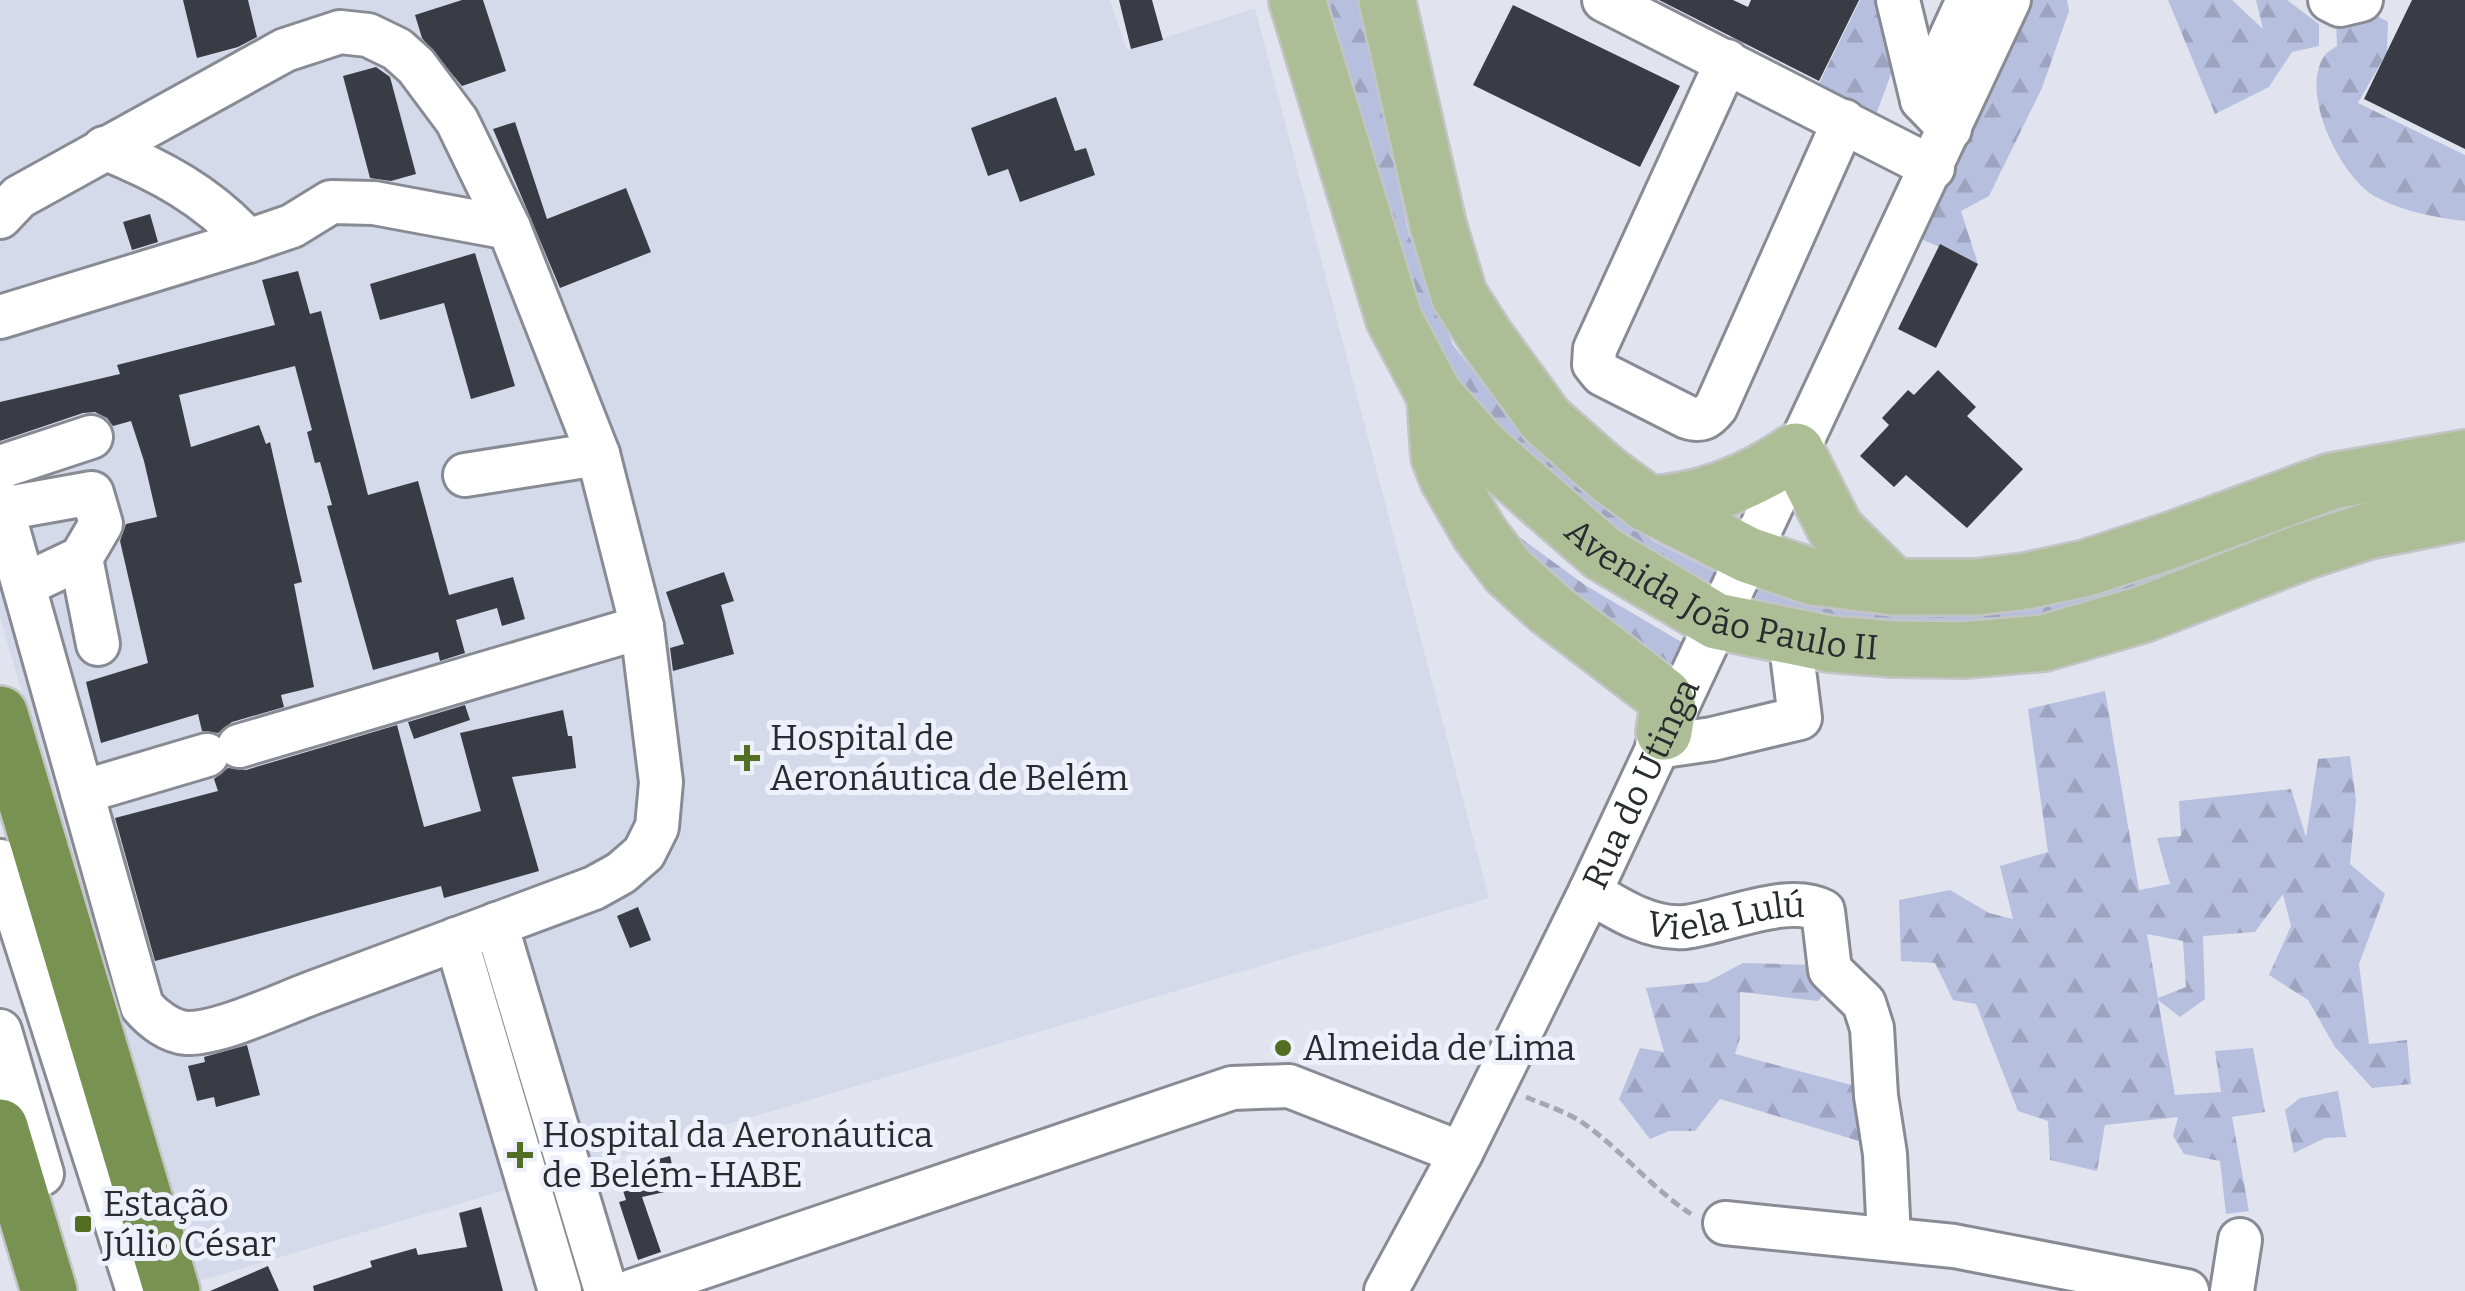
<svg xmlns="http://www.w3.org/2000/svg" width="2465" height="1291" font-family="Bitter,serif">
	<defs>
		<pattern id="forest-firs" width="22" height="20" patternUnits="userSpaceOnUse" patternTransform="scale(2.5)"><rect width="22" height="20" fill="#b7bfde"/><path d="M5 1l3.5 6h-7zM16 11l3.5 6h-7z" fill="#9ea4bf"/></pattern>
	</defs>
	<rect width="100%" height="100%" fill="#e1e4ee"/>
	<path fill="#d5daeb" d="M 0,0 L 1110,0 L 1127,50 L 1255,8 L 1489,898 L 196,1282 L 0,618 Z"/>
	<path fill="url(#forest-firs)" fill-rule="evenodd" d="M 1321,0 L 1359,0 L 1409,235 L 1453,345 L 1512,421 L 1585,494 L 1653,541 L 1721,575 L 1705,607 L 1439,381 Z
		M 1860,0 L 1887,0 L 1902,44 L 1873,123 L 1813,96 Z
		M 2028,0 L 2067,0 L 2069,11 L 2042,88 L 1989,196 L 1961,211 L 1978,264 L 1912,235 Z
		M 2168,0 L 2232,0 L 2263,29 L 2256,0 L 2287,0 L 2319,24 L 2319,46 L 2292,52 L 2269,87 L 2215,114 Z
		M 2377,16 L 2388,22 L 2387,52 L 2358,103 L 2465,155 L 2465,221 C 2436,218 2402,211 2376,197 C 2341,178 2298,92 2325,55 C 2328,51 2333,49 2337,46 L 2336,22 Z
		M 2447,475 L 2046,630 L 1749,617 L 1759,588 L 1802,604 L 1835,610 L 1941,614 Z
		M 1504,526 L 1585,585 L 1683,643 L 1666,671 L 1561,607 Z
		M 2105,691 L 2139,890 L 2170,884 L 2157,838 L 2181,836 L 2179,801 L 2291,789 L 2306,837 L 2318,759 L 2350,756 L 2356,800 L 2350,864 L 2385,894 L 2359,964 L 2369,1044 L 2407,1040 L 2411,1084 L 2372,1088 L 2335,1047 L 2308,1000 L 2269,975 L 2291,926 L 2283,894 L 2255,932 L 2203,936 L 2205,999 L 2180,1017 L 2158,1000 L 2175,1095 L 2221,1092 L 2215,1051 L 2253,1048 L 2265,1112 L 2232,1117 L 2249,1211 L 2226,1214 L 2220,1161 L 2184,1154 L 2173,1136 L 2178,1117 L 2105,1125 L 2097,1171 L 2050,1160 L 2048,1121 L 2018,1111 L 1976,1004 L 1953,1000 L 1935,963 L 1901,961 L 1899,900 L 1950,890 L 1989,913 L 2013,919 L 2000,866 L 2048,852 L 2028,709 ZM 2147,934 L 2183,941 L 2186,987 L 2158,998 Z
		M 1743,963 L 1818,965 L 1830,988 L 1818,1001 L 1740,992 L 1740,1038 L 1735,1054 L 1863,1088 L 1869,1144 L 1720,1099 L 1695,1131 L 1669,1131 L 1650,1139 L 1619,1099 L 1640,1048 L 1664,1052 L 1646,988 L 1707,982 Z
		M 2338,1091 L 2346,1137 L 2325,1138 L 2294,1153 L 2285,1110 L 2300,1098 Z"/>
	<path fill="#393c44" d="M 183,0 L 248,0 L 257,37 L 238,47 L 197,58 Z
		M 462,0 L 483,0 L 506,71 L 462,86 L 422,38 L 415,15 Z
		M 1119,0 L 1152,0 L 1163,40 L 1131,49 Z
		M 1659,0 L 1733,0 L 1748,7 L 1751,0 L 1859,0 L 1819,81 Z
		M 2412,0 L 2465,0 L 2465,149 L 2364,99 Z
		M 1513,5 L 1680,86 L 1640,167 L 1473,85 Z
		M 376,67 L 390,77 L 416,174 L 391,181 L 370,178 L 343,76 Z
		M 1056,97 L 1075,151 L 1086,148 L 1095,175 L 1020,202 L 1008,169 L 988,176 L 971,128 Z
		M 515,122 L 547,219 L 626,188 L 651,252 L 560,288 L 493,129 Z
		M 150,214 L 158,242 L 132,250 L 123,222 Z
		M 1940,244 L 1978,264 L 1936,348 L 1898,329 Z
		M 475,253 L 515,386 L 471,399 L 444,303 L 380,320 L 370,284 Z
		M 298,271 L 310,314 L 321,311 L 368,495 L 418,481 L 449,595 L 513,577 L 525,619 L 502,626 L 497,608 L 456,620 L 465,653 L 440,661 L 438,652 L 373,670 L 327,506 L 332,505 L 320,462 L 315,463 L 307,432 L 312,430 L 295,366 L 179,395 L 191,447 L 259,425 L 266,444 L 270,442 L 302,582 L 294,584 L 314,687 L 281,695 L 284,707 L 232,722 L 218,733 L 202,731 L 198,714 L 101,743 L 86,682 L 148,663 L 120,541 L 126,524 L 157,517 L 144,461 L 131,421 L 113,426 L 107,418 L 95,412 L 83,413 L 0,441 L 0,402 L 120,374 L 117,365 L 275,325 L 262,280 Z
		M 1938,370 L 1976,407 L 1967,416 L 2023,469 L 1967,528 L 1906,475 L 1894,487 L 1860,456 L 1889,425 L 1882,418 L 1908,390 L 1914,395 Z
		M 724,572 L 734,601 L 721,605 L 734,654 L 673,671 L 670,648 L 684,644 L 666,592 Z
		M 465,705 L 470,720 L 414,739 L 408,722 Z
		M 563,710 L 568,736 L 572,736 L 576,768 L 512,777 L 539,871 L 444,898 L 441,886 L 155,961 L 115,818 L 218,791 L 214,779 L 228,768 L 246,770 L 397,725 L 424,827 L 481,811 L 460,733 Z
		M 638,907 L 651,940 L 630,948 L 617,916 Z
		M 247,1045 L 260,1095 L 216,1107 L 214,1097 L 197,1101 L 188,1066 L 205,1062 L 204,1057 Z
		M 670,1156 L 678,1189 L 642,1197 L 661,1252 L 638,1260 L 619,1202 L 626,1200 L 618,1175 L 648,1165 L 647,1162 Z
		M 481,1207 L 503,1291 L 314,1291 L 313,1286 L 372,1267 L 370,1261 L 416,1248 L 418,1255 L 467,1247 L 459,1213 Z
		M 268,1266 L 279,1291 L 210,1291 Z"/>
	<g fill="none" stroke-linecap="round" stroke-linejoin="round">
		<g stroke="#888b94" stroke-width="48">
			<g id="minor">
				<path d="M 1604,0 L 1933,168"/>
				<path d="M 1898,0 L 1922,100"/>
				<path d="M 2330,0 L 2340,5 L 2361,0"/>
				<path d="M 1727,61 L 1595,349 L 1594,364 L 1602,374 L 1687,417 C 1701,422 1707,418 1716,407 L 1844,121"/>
				<path d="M 1950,129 L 1922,100 L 1968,0"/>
				<path d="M 104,148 C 159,170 208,196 248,241 L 292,226 L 331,202 L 374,203 L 509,228"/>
				<path d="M 0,217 L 19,197 L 285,50 L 340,32 L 368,35 L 397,49 L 416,66 L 457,121 L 509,228 L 598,454 L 642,627 L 661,782 L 657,827 L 644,853 L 621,873 L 594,888 C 500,923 406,958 312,993 C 280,1005 219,1034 187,1033 C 170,1032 153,1019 142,1006 L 0,501"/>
				<path d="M 0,317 L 248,241"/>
				<path d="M 0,467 L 91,437"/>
				<path d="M 465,475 L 598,454"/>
				<path d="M 2,509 L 92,493 L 101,524 L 81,558 L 24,585"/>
				<path d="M 81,558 L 98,644"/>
				<path d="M 239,746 L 642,627"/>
				<path d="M 1657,747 L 1712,739 L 1800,718 L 1790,638"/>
				<path d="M 82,792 L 207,755"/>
				<path d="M 0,861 L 138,1291"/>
				<path id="s1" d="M 1590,892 C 1618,909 1651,930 1685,927 C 1722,923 1788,892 1823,911 L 1830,970 L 1864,1003 L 1872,1028 L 1876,1096 L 1885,1154 L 1889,1239"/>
				<path d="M 496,924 L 606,1291"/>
				<path d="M 456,939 L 560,1291"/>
				<path d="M 0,1031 L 42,1174"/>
				<path d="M 1725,1223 L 1954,1246 L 2187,1291"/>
				<path d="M 632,1291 L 1232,1088 L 1289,1086 L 1461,1153"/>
				<path id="s2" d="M 1386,1291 L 1461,1153 L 1590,892 L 2009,0"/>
				<path d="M 2232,1291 L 2240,1240"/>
			</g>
		</g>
		<g stroke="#c3c4c5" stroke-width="60">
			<g id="major">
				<path id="s3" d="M 1297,0 L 1394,319 L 1435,396 L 1483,449 L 1602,553 L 1716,621 L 1830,644 L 1892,649 L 1963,650 L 2044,643 L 2141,615 L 2303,552 L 2368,531 L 2465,512"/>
				<path d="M 1387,0 L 1438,225 L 1459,295 L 1487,339 L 1546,420 L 1606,473 L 1648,504 L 1748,555 L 1813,577 L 1894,587 L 1976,587 L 2026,581 L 2086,568 L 2172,540 L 2332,481 L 2465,458"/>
				<path d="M 1435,396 L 1439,456 L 1448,479 L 1480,534 L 1508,571 L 1550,609 L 1664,696 L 1668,707 L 1664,732"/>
				<path d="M 1648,504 C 1702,502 1751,482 1796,451 L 1836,530 L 1894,587"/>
			</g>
		</g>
		<g stroke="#c3c4c5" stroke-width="60">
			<path id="highway" d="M 0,714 L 172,1291
				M 0,1127 L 49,1291"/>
		</g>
		<path stroke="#a6a8b0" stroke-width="5" stroke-dasharray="10 5" stroke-linecap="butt" d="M 1526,1097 C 1545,1105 1567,1112 1583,1123 C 1622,1150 1651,1188 1691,1214"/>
		<use href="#minor" stroke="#fff" stroke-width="42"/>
		<use href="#major" stroke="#adbe97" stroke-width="55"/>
		<use href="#highway" stroke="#779251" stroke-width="55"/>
	</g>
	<g fill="#516e22" stroke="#eef1fb" stroke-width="4">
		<path d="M742 743h10v10h10v10h-10v10h-10v-10h-10v-10h10z"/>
		<circle cx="1283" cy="1048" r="10"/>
		<path d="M515 1140h10v10h10v10h-10v10h-10v-10h-10v-10h10z"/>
		<rect x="73" y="1214" width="20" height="20" rx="5"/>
	</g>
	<g text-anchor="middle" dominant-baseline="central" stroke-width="10" stroke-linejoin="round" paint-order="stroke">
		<g font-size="35" fill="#2a2b2f" stroke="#eef1fb">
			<text stroke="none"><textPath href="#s3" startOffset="778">Avenida João Paulo II</textPath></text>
			<text stroke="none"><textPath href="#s2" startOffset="568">Rua do Utinga</textPath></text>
			<text stroke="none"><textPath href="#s1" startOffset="145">Viela Lulú</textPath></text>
		</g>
		<g font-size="35" fill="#2a2b2f" stroke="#eef1fb" text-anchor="start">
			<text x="770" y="738">Hospital de<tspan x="770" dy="40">Aeronáutica de Belém</tspan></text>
			<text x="1303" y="1048">Almeida de Lima</text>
			<text x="542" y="1135">Hospital da Aeronáutica<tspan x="542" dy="40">de Belém-HABE</tspan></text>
			<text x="103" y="1204">Estação<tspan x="103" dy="40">Júlio César</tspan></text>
		</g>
	</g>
</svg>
